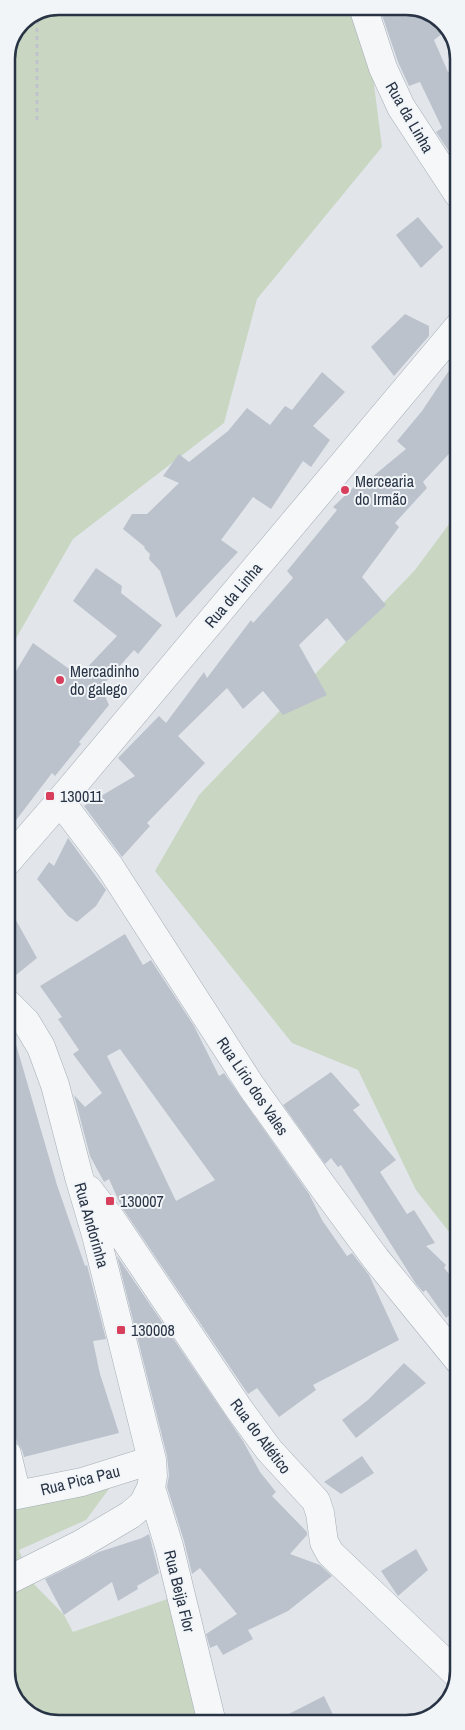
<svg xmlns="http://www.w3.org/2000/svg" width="465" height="1730" font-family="'Archivo Narrow',sans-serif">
	<rect width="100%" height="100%" fill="#e2e6eb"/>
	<path fill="#c8d6c2" d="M 59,6 L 364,7 L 382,147 L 257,299 L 224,423 L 73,539 L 7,654 L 6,58 L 22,21 Z
		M 458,512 L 458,1243 L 416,1190 L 358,1070 L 292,1043 L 155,871 L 199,795 L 415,570 Z
		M 114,1482 L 86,1520 L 19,1550 L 30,1580 L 64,1615 L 73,1632 L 173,1597 L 197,1723 L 52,1723 L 24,1711 L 7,1682 L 7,1515 L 42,1497 Z"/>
	<path fill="#bbc2cc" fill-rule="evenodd" d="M 397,7 L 413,7 L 441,19 L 447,30 L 434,40 L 448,72 L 458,69 L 458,165 L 436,132 L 442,128 L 420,82 L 409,86 L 398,62 L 381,12 Z
		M 418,217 L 443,247 L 421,268 L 396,235 Z
		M 405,314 L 429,326 L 429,336 L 394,376 L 371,347 Z
		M 458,357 L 458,444 L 423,482 L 427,488 L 395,523 L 399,527 L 362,577 L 386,605 L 346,642 L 327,618 L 299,645 L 327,695 L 283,715 L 263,691 L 243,709 L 227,688 L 178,736 L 205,763 L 147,823 L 150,826 L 122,857 L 84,806 L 135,776 L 118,758 L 159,716 L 166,723 L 204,672 L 207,678 L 251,620 L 253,623 L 293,578 L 287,571 L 337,510 L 333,507 L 357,484 L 360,487 L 406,449 L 397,441 L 422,411 Z
		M 322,372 L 345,392 L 313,426 L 330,440 L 311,467 L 303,461 L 271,509 L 253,497 L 221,540 L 238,552 L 176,618 L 160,571 L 149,559 L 150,554 L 144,548 L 145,547 L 123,529 L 132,514 L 147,514 L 179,483 L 163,476 L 179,454 L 189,462 L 228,431 L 247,408 L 270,425 L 285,406 L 292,410 Z
		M 96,568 L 122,586 L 121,593 L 162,625 L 138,654 L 134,650 L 101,687 L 109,705 L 79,742 L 81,744 L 55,776 L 52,773 L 7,832 L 7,686 L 33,643 L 79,676 L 117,636 L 73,601 Z
		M 68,838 L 106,890 L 96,906 L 77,922 L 68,916 L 37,879 L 49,862 L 54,866 Z
		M 7,904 L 37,958 L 16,975 L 7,962 Z
		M 125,934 L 143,965 L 151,960 L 194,1026 L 219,1076 L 224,1073 L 309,1194 L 322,1220 L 347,1256 L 352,1253 L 369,1275 L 399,1340 L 313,1385 L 316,1390 L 279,1417 L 257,1388 L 248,1394 L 121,1206 L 109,1179 L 104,1182 L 90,1156 L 74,1095 L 85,1107 L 102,1093 L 73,1054 L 79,1050 L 58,1019 L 62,1017 L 40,986 ZM 120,1049 L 215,1180 L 176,1201 L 107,1056 Z
		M 13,1034 L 57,1185 L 85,1266 L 87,1265 L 106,1339 L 93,1341 L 100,1374 L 119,1433 L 24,1457 L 22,1450 L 17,1442 L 7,1405 L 7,1035 Z
		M 331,1072 L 360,1105 L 353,1110 L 396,1160 L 380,1172 L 407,1214 L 414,1210 L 435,1243 L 426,1246 L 446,1265 L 444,1268 L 458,1284 L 459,1307 L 446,1318 L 426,1290 L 423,1292 L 416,1284 L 341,1165 L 338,1167 L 331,1158 L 325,1164 L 283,1105 Z
		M 117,1256 L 243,1441 L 260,1472 L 276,1492 L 272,1496 L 307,1532 L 307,1535 L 290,1554 L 320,1565 L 332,1576 L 288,1611 L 248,1630 L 253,1639 L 223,1655 L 217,1645 L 210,1648 L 206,1634 L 237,1614 L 200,1568 L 192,1574 L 184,1541 L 167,1487 L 169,1475 L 167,1456 Z
		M 404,1363 L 426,1383 L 356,1438 L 342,1420 L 368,1400 Z
		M 362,1456 L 374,1473 L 341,1494 L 324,1482 Z
		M 149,1534 L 159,1573 L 137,1586 L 138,1589 L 118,1601 L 112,1582 L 64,1615 L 45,1579 L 99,1552 L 142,1538 Z
		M 416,1549 L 428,1570 L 398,1596 L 381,1571 Z
		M 324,1696 L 337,1723 L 271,1723 Z"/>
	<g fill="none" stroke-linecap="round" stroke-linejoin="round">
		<g stroke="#a6adb6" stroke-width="29">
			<path id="minor" d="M 363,7 L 383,68 L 401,107 L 458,194
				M 60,801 L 110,867 L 251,1086 L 323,1187 L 376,1259 L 459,1361
				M 7,862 L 60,801 L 458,327
				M 7,1003 L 26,1022 L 41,1047 L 55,1085 L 79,1177 L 96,1235 L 152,1460 L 153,1476 L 151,1488 L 169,1546 L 212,1723
				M 89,1190 L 112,1220 L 239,1409 L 269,1450 L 316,1501 L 320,1513 L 324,1542 L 330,1553 L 458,1675
				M 7,1454 L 17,1495
				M 7,1497 L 82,1482 L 152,1460
				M 7,1581 L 81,1544 L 130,1515 L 143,1504 L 151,1488"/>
		</g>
		<path stroke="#c0c4ca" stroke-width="3" stroke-dasharray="4 4" stroke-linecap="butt" d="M 37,120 L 37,15"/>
		<use href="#minor" stroke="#f5f7f9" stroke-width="28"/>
	</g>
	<g fill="#d83f5c" stroke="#f2f5f8" stroke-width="2">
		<circle cx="345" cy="490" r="5"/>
		<circle cx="60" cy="680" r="5"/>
		<rect x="45" y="791" width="10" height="10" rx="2.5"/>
		<rect x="105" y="1196" width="10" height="10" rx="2.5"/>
		<rect x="116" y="1325" width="10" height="10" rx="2.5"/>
	</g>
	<g text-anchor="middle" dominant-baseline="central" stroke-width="4" stroke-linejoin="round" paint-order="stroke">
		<g font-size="16" fill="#283445" stroke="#f2f5f8">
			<text transform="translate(410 117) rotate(60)">Rua da Linha</text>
			<text transform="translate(233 595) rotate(-50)">Rua da Linha</text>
			<text transform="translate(253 1086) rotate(56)">Rua Lírio dos Vales</text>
			<text transform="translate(92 1225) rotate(74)">Rua Andorinha</text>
			<text transform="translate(261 1436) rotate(53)">Rua do Atlético</text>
			<text transform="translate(80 1480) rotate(-14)">Rua Pica Pau</text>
			<text transform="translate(180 1591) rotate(76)">Rua Beija Flor</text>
		</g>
		<g font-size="16" fill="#283445" stroke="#f2f5f8" text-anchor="start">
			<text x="355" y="481">Mercearia<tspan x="355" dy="18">do Irmão</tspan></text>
			<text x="70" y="671">Mercadinho<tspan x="70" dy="18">do galego</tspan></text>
			<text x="60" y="796">130011</text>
			<text x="120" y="1201">130007</text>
			<text x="131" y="1330">130008</text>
		</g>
	</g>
	<path d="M0 0H465V1730H0ZM59 15H406A44 44 0 0 1 450 59V1671A44 44 0 0 1 406 1715H59A44 44 0 0 1 15 1671V59A44 44 0 0 1 59 15Z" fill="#f2f5f8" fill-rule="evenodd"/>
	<path fill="none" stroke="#283445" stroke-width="2.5" d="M59 15H406A44 44 0 0 1 450 59V1671A44 44 0 0 1 406 1715H59A44 44 0 0 1 15 1671V59A44 44 0 0 1 59 15Z"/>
</svg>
